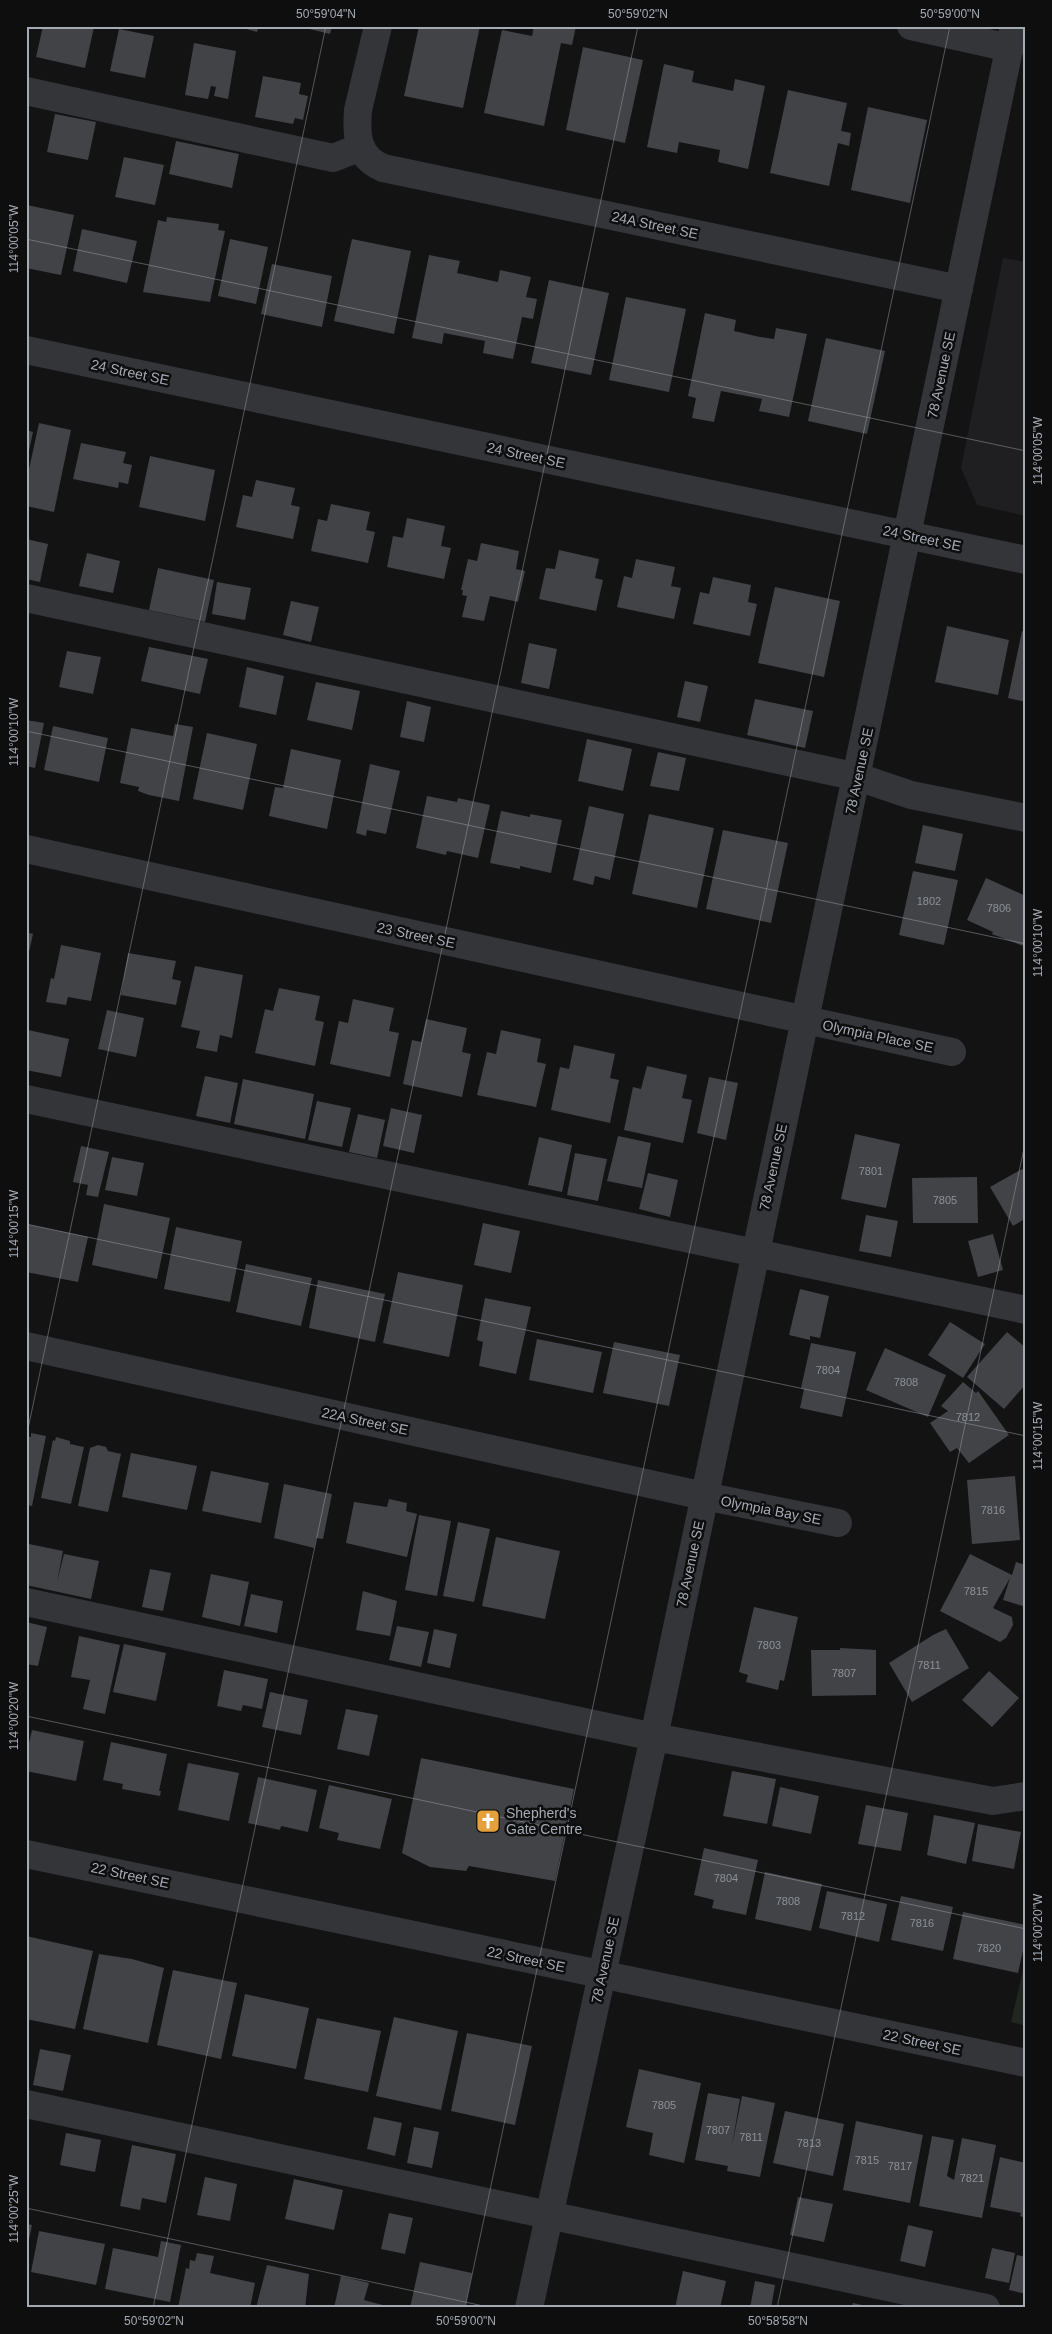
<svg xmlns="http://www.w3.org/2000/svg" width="1052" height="2334" font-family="Helvetica,sans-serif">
	<rect width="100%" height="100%" fill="#131314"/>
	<path fill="#1f1f21" d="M 1003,258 L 1026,262 L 1026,516 L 977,505 L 961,468 Z"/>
	<path fill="#1f2720" d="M 1026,1957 L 1026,2026 L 1011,2022 Z"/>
	<path fill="#424347" d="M 43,26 L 94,27 L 85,68 L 36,57 Z
		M 236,26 L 259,26 L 257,32 Z
		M 297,26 L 332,26 L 330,34 Z
		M 419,26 L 480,26 L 463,108 L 404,96 Z
		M 534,26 L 576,26 L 572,45 L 561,43 L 544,126 L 484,113 L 502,30 L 532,36 Z
		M 119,29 L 154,36 L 145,78 L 110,71 Z
		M 194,43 L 236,51 L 228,99 L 214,96 L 216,87 L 211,86 L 208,99 L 185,95 Z
		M 583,47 L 643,60 L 625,143 L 566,130 Z
		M 664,64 L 694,71 L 692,82 L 733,91 L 735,79 L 765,86 L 748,169 L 718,162 L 720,150 L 679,142 L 677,153 L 647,147 Z
		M 263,76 L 301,83 L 299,94 L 308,96 L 303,120 L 295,118 L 293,124 L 255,117 Z
		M 788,90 L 847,103 L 841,131 L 851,133 L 849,146 L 838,143 L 829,186 L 770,173 Z
		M 868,107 L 927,120 L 910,203 L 851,190 Z
		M 55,114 L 96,122 L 88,160 L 47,152 Z
		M 176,141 L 239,154 L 232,188 L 169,174 Z
		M 124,157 L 164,165 L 155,205 L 115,197 Z
		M 27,205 L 74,215 L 61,275 L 26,268 Z
		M 167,217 L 219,224 L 218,230 L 225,231 L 210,302 L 143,292 L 158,220 L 166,222 Z
		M 82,229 L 137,241 L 127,283 L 73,271 Z
		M 230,239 L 268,247 L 256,304 L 218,296 Z
		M 352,239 L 411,251 L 394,334 L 334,321 Z
		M 429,255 L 460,261 L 457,273 L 498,282 L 500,270 L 531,277 L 526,297 L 537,299 L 533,319 L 522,317 L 513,359 L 483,353 L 485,341 L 444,333 L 442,344 L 412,338 Z
		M 272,264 L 332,276 L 322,327 L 261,314 Z
		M 549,280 L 609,293 L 591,375 L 531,363 Z
		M 626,297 L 686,309 L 669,392 L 609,380 Z
		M 705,313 L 736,320 L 734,331 L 760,337 L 774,339 L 776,328 L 807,334 L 789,417 L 759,411 L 762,399 L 721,391 L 714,422 L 692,418 L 696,398 L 688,396 Z
		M 826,338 L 885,351 L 867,434 L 808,421 Z
		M 39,423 L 71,430 L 54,512 L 26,506 L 26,483 Z
		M 26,430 L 33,432 L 27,460 L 26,460 Z
		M 81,443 L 126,452 L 123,463 L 132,465 L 128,484 L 119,482 L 118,488 L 73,479 Z
		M 150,456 L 215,470 L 205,521 L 139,507 Z
		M 256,480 L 295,488 L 291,505 L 300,507 L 293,539 L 236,527 L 243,495 L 252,497 Z
		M 331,504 L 370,512 L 366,530 L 375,532 L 368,563 L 311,551 L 318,519 L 327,521 Z
		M 407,518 L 445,526 L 441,546 L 451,548 L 444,579 L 387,567 L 393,536 L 403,538 Z
		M 26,539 L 48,544 L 40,582 L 26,579 Z
		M 481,543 L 519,551 L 516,569 L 525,571 L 518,602 L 490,596 L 484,621 L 462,617 L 467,596 L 462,595 L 463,590 L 461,590 L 468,559 L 477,561 Z
		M 559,550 L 599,559 L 595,578 L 603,580 L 596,611 L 539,599 L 546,568 L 555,569 Z
		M 87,553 L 120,561 L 113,593 L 79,586 Z
		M 636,559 L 675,567 L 671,586 L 681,588 L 674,619 L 617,607 L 624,576 L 632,578 Z
		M 158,568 L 214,580 L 205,622 L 149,610 Z
		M 713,577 L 751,585 L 748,602 L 757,604 L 750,636 L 693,624 L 700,592 L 709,594 Z
		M 217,582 L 251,588 L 245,620 L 212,614 Z
		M 775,587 L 840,601 L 824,677 L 758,663 Z
		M 291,601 L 319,607 L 311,642 L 283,635 Z
		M 947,626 L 1009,640 L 998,695 L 935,682 Z
		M 1022,631 L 1026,632 L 1026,702 L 1008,698 Z
		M 529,643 L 557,649 L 549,689 L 521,683 Z
		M 149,647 L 208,659 L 200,694 L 141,681 Z
		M 67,651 L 101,657 L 93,694 L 59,687 Z
		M 247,667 L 284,676 L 276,715 L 239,707 Z
		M 685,681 L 708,686 L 700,722 L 677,717 Z
		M 316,682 L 360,691 L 352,730 L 307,720 Z
		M 755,699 L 813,711 L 805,748 L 747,735 Z
		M 407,701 L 431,707 L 424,742 L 400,737 Z
		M 26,720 L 44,723 L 35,768 L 26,766 Z
		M 175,724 L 193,727 L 179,801 L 149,795 L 138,791 L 139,787 L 120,783 L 131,728 L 173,736 Z
		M 53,726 L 108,738 L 99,782 L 44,770 Z
		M 207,733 L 257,744 L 243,810 L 193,799 Z
		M 587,739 L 632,749 L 623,791 L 578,781 Z
		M 291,749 L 341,760 L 327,829 L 269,816 L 275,787 L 283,788 Z
		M 658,752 L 686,758 L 679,791 L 650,786 Z
		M 370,764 L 400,771 L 386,834 L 367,830 L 366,836 L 356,833 Z
		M 427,796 L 457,802 L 458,798 L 490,805 L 478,858 L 447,851 L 446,855 L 416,848 Z
		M 589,806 L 624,814 L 610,880 L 595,876 L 593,885 L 573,880 Z
		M 501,811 L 530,817 L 530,814 L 562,820 L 551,873 L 520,866 L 520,869 L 490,863 Z
		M 649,814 L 714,828 L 697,908 L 632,894 Z
		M 923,825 L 963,834 L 955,871 L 915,863 Z
		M 723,830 L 788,843 L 771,923 L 706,909 Z
		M 913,871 L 958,880 L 944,945 L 899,935 Z
		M 986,878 L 1026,896 L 1026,947 L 992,934 L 993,932 L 967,920 Z
		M 26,932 L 33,934 L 27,961 L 26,961 Z
		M 61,945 L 101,953 L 91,1001 L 68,997 L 66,1005 L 46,1002 L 51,978 L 54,979 Z
		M 128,953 L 176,961 L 172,979 L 181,981 L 176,1005 L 121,995 Z
		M 195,966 L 243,975 L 232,1038 L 220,1035 L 217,1052 L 196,1048 L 200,1031 L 181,1027 Z
		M 279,988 L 320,996 L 315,1020 L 324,1022 L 315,1066 L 255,1053 L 265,1009 L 273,1011 Z
		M 353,999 L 394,1008 L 389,1031 L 399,1033 L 390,1077 L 330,1064 L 339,1021 L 348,1023 Z
		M 107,1010 L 144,1018 L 136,1057 L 98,1049 Z
		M 426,1019 L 467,1028 L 462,1052 L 471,1054 L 462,1097 L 403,1084 L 412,1040 L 421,1042 Z
		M 28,1030 L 69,1039 L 61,1077 L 26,1070 Z
		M 501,1030 L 541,1039 L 537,1062 L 546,1064 L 536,1107 L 477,1095 L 487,1052 L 496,1054 Z
		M 574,1045 L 615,1054 L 610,1078 L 619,1080 L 610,1123 L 551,1110 L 560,1067 L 569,1069 Z
		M 647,1066 L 687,1075 L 682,1098 L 692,1100 L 683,1143 L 624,1130 L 633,1087 L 641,1089 Z
		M 205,1076 L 238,1083 L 230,1123 L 196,1116 Z
		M 709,1077 L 738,1083 L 726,1140 L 697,1133 Z
		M 243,1079 L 314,1094 L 305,1139 L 234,1124 Z
		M 317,1101 L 351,1108 L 342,1147 L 308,1140 Z
		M 391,1108 L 422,1115 L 414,1153 L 383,1146 Z
		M 358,1114 L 385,1120 L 377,1158 L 349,1152 Z
		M 855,1134 L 900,1144 L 886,1208 L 841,1199 Z
		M 618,1136 L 651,1143 L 642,1188 L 607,1181 Z
		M 539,1137 L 572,1145 L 562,1192 L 528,1185 Z
		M 81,1146 L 109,1152 L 98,1197 L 86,1195 L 88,1185 L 73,1182 Z
		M 575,1153 L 607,1159 L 598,1201 L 567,1195 Z
		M 112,1157 L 144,1163 L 137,1196 L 105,1190 Z
		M 1022,1169 L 1026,1172 L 1026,1218 L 1013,1226 L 990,1187 Z
		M 648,1173 L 678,1180 L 670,1217 L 639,1209 Z
		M 977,1177 L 978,1223 L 913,1223 L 912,1178 Z
		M 104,1204 L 170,1218 L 157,1279 L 92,1265 Z
		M 866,1215 L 898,1221 L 891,1257 L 859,1251 Z
		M 483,1223 L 520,1231 L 511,1273 L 474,1265 Z
		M 26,1224 L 88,1237 L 78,1282 L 26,1272 Z
		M 176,1227 L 242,1241 L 230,1302 L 164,1289 Z
		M 993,1234 L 1003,1270 L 978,1277 L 968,1241 Z
		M 246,1264 L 312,1278 L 301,1326 L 236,1312 Z
		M 398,1272 L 463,1285 L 449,1357 L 383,1343 Z
		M 318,1280 L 385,1294 L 375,1342 L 309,1328 Z
		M 800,1289 L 829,1296 L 820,1338 L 810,1336 L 810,1340 L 789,1335 Z
		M 485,1298 L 531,1307 L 516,1374 L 479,1366 L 483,1342 L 477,1340 Z
		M 950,1322 L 985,1344 L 963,1378 L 928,1355 Z
		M 1007,1332 L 1026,1348 L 1026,1384 L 1004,1409 L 967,1377 Z
		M 537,1339 L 602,1352 L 593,1393 L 529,1380 Z
		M 614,1342 L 680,1355 L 669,1406 L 603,1393 Z
		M 811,1343 L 856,1352 L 842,1417 L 800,1408 L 804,1389 L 801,1388 Z
		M 885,1348 L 946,1375 L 928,1417 L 866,1390 Z
		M 963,1382 L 976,1393 L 978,1391 L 1009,1435 L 969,1463 L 957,1448 L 950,1452 L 930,1423 L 948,1411 L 941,1406 Z
		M 31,1433 L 46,1436 L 32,1506 L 26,1505 L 26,1436 L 31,1437 Z
		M 56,1437 L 70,1441 L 70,1444 L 84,1447 L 71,1504 L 41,1498 L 53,1440 L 55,1441 Z
		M 98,1445 L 106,1447 L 108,1451 L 121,1454 L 108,1512 L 78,1506 L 90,1448 Z
		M 131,1453 L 197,1466 L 187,1510 L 122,1497 Z
		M 211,1471 L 269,1483 L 261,1523 L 202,1511 Z
		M 1015,1476 L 1020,1540 L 972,1544 L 967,1480 Z
		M 284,1484 L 332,1494 L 323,1539 L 316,1538 L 314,1548 L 274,1538 Z
		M 389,1499 L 407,1503 L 406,1511 L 417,1514 L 407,1557 L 346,1543 L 354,1502 L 387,1507 Z
		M 419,1515 L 451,1521 L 437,1596 L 405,1590 Z
		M 458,1522 L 490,1529 L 474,1602 L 443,1596 Z
		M 496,1537 L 560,1551 L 545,1619 L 482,1606 Z
		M 29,1544 L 63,1551 L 57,1582 L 64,1554 L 99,1561 L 91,1599 L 26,1585 L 26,1557 Z
		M 970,1554 L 1012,1575 L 1016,1562 L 1026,1565 L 1026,1607 L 1003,1600 L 1010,1578 L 993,1608 L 1012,1617 L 1013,1625 L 1006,1638 L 1000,1642 L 940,1611 Z
		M 150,1569 L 171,1573 L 163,1611 L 142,1607 Z
		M 211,1574 L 249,1582 L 240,1626 L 202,1617 Z
		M 363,1591 L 397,1601 L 390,1636 L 356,1630 Z
		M 251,1594 L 283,1601 L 277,1633 L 244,1626 Z
		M 754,1607 L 798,1617 L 784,1681 L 780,1680 L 778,1690 L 746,1682 L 748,1675 L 739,1672 Z
		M 26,1622 L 47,1627 L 38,1666 L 26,1664 Z
		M 397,1626 L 429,1632 L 421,1667 L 389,1660 Z
		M 434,1629 L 457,1634 L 450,1668 L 427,1663 Z
		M 946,1629 L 969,1668 L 912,1702 L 889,1663 L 933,1635 Z
		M 79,1636 L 120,1645 L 105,1714 L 83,1709 L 90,1680 L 71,1677 Z
		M 124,1644 L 166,1653 L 156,1701 L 113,1692 Z
		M 840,1648 L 876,1650 L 876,1695 L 812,1696 L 811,1650 L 840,1650 Z
		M 224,1670 L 268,1679 L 262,1709 L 243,1705 L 241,1711 L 217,1706 Z
		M 989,1671 L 1019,1698 L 992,1727 L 962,1700 Z
		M 270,1692 L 308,1700 L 301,1735 L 262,1727 Z
		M 346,1709 L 378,1715 L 369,1756 L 337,1749 Z
		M 32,1730 L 84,1741 L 76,1781 L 26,1771 L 26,1756 Z
		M 111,1742 L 167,1754 L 159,1791 L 161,1791 L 160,1796 L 122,1789 L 123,1784 L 103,1780 Z
		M 421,1758 L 574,1789 L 555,1881 L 469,1866 L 466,1871 L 430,1867 L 402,1853 Z
		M 188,1763 L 239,1773 L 229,1821 L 178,1810 Z
		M 732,1771 L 776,1779 L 767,1824 L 723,1816 Z
		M 258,1777 L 317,1790 L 308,1832 L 281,1826 L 280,1830 L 248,1823 Z
		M 329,1785 L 392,1799 L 380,1849 L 337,1840 L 339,1833 L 319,1828 Z
		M 780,1787 L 819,1796 L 811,1834 L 772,1826 Z
		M 866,1805 L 908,1813 L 901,1851 L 858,1844 Z
		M 934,1815 L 975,1823 L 966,1864 L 927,1855 Z
		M 978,1824 L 1021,1832 L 1014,1869 L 972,1861 Z
		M 704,1848 L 758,1860 L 746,1915 L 712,1908 L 714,1900 L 694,1895 Z
		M 765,1872 L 822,1884 L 811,1931 L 755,1919 Z
		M 827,1891 L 887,1904 L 879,1942 L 819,1928 Z
		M 901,1896 L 953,1907 L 943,1951 L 891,1940 Z
		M 963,1912 L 1026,1925 L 1026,1937 L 1018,1973 L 953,1959 Z
		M 26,1936 L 93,1951 L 75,2029 L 26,2019 Z
		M 99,1954 L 132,1959 L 164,1968 L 148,2043 L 83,2029 Z
		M 173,1970 L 237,1983 L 221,2059 L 157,2045 Z
		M 245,1994 L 309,2008 L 296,2069 L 232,2056 Z
		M 394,2017 L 458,2031 L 441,2110 L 376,2096 Z
		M 317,2018 L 381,2031 L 368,2092 L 304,2079 Z
		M 467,2033 L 532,2046 L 515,2125 L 451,2111 Z
		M 40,2049 L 71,2055 L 63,2091 L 33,2085 Z
		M 639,2069 L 701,2083 L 684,2163 L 649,2155 L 653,2133 L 626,2127 Z
		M 708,2093 L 740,2099 L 732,2146 L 742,2096 L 775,2103 L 760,2177 L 727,2171 L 728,2166 L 695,2160 Z
		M 785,2111 L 844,2124 L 833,2176 L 773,2163 Z
		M 374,2117 L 402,2123 L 395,2156 L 367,2149 Z
		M 856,2121 L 923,2135 L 910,2203 L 843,2190 Z
		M 414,2127 L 439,2132 L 432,2168 L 407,2163 Z
		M 66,2133 L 101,2140 L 95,2172 L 60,2165 Z
		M 932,2136 L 954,2140 L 947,2176 L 954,2180 L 962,2138 L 996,2145 L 982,2218 L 919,2206 Z
		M 132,2145 L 176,2154 L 166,2203 L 142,2198 L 140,2210 L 120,2206 Z
		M 1000,2157 L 1026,2163 L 1026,2218 L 1020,2216 L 1021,2213 L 990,2207 Z
		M 205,2177 L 237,2184 L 230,2221 L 197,2215 Z
		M 294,2179 L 343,2190 L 334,2230 L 285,2219 Z
		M 798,2197 L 833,2204 L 824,2242 L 790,2235 Z
		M 389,2213 L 413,2218 L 405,2254 L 381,2249 Z
		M 26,2224 L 32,2225 L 27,2249 L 26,2249 Z
		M 908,2225 L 933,2231 L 925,2267 L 900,2261 Z
		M 39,2231 L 105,2244 L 96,2285 L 31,2272 Z
		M 161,2241 L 181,2245 L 170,2302 L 105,2289 L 113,2248 L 158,2257 Z
		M 992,2248 L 1015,2253 L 1009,2283 L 985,2278 Z
		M 197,2253 L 214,2256 L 210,2273 L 255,2283 L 250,2308 L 178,2308 L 186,2268 L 189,2269 L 190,2260 L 195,2261 Z
		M 1017,2255 L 1026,2257 L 1026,2294 L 1009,2290 Z
		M 420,2262 L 472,2273 L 465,2308 L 410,2308 Z
		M 267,2265 L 309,2274 L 305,2308 L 256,2308 Z
		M 683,2271 L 726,2281 L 720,2308 L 675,2308 Z
		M 341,2276 L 369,2283 L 364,2300 L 394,2308 L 334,2308 Z
		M 755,2281 L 775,2285 L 771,2308 L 750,2308 Z
		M 853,2303 L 871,2307 L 870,2308 L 852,2308 Z"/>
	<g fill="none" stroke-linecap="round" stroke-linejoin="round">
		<path stroke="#343539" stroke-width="28" d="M 378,26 L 358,110 C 356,135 357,157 383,168 L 959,289
			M 911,26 L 1010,48
			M 26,91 L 333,158 L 361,147
			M 26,350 L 1026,560
			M 26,598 L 858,777 L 911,795 L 1026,818
			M 26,849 L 952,1052
			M 26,1099 L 1026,1310
			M 26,1346 L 704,1496 L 838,1523
			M 26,1602 L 654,1737 L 993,1801 L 1026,1796
			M 26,1854 L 1026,2063
			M 26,2104 L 986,2308
			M 529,2308 L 654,1737 L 1014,26"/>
	</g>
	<path fill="none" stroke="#a5abb4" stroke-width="1" stroke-opacity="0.45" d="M 26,239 L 1026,451M 26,731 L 1026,944M 26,1224 L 1026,1436M 26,1438 L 326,26M 26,1716 L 1026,1929M 26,2208 L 493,2308M 153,2308 L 638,26M 465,2308 L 950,26M 777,2308 L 1026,1139"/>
	<defs>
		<g id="church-square" transform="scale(1.25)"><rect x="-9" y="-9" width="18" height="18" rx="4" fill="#e4a03b" stroke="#0e0e0f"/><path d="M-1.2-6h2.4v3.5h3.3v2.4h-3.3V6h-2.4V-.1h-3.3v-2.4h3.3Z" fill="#fff"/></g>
	</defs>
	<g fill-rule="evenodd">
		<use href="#church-square" x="488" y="1821"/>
	</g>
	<g text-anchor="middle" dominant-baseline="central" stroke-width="5" stroke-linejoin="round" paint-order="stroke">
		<g font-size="11" fill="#8c9199">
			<text x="929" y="901">1802</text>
			<text x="999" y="908">7806</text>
			<text x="871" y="1171">7801</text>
			<text x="945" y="1200">7805</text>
			<text x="828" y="1370">7804</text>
			<text x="906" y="1382">7808</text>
			<text x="968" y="1417">7812</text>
			<text x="993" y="1510">7816</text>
			<text x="976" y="1591">7815</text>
			<text x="769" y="1645">7803</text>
			<text x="929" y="1665">7811</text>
			<text x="844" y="1673">7807</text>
			<text x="726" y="1878">7804</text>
			<text x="788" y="1901">7808</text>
			<text x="853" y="1916">7812</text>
			<text x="922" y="1923">7816</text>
			<text x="989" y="1948">7820</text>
			<text x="664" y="2105">7805</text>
			<text x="718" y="2130">7807</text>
			<text x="751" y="2137">7811</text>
			<text x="809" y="2143">7813</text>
			<text x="867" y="2160">7815</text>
			<text x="900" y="2166">7817</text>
			<text x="972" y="2178">7821</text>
		</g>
		<g font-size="14" fill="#a5abb4" stroke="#0e0e0f">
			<text transform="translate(655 225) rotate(12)">24A Street SE</text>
			<text transform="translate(130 372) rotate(12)">24 Street SE</text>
			<text transform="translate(941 375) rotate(-78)">78 Avenue SE</text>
			<text transform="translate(526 455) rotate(12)">24 Street SE</text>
			<text transform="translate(922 538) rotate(12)">24 Street SE</text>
			<text transform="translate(859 771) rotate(-78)">78 Avenue SE</text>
			<text transform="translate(416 935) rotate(12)">23 Street SE</text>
			<text transform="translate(878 1036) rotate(12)">Olympia Place SE</text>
			<text transform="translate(773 1167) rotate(-78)">78 Avenue SE</text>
			<text transform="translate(365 1421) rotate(12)">22A Street SE</text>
			<text transform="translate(771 1510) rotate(11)">Olympia Bay SE</text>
			<text transform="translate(690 1564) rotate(-78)">78 Avenue SE</text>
			<text transform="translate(130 1875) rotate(12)">22 Street SE</text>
			<text transform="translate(526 1959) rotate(12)">22 Street SE</text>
			<text transform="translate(605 1960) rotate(-78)">78 Avenue SE</text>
			<text transform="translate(922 2042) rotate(12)">22 Street SE</text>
		</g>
		<g font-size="14" fill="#a5abb4" stroke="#0e0e0f" text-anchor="start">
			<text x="506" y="1813">Shepherd's<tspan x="506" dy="16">Gate Centre</tspan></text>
		</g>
	</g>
	<rect width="1052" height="2334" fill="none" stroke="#0e0e0f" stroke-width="55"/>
	<rect x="28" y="28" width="996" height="2278" fill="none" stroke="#a5abb4" stroke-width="2"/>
	<g font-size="12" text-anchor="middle" fill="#a5abb4">
		<text x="326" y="18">50°59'04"N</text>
		<text x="638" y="18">50°59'02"N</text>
		<text x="950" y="18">50°59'00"N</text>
		<text transform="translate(14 239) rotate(-90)" y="4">114°00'05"W</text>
		<text transform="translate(1038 451) rotate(-90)" y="4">114°00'05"W</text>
		<text transform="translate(14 732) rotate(-90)" y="4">114°00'10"W</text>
		<text transform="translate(1038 943) rotate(-90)" y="4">114°00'10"W</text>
		<text transform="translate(14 1224) rotate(-90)" y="4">114°00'15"W</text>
		<text transform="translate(1038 1436) rotate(-90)" y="4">114°00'15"W</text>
		<text transform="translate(14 1716) rotate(-90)" y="4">114°00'20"W</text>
		<text transform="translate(1038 1928) rotate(-90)" y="4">114°00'20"W</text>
		<text transform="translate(14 2209) rotate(-90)" y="4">114°00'25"W</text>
		<text x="154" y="2325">50°59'02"N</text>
		<text x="466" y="2325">50°59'00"N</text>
		<text x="778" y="2325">50°58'58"N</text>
	</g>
</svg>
